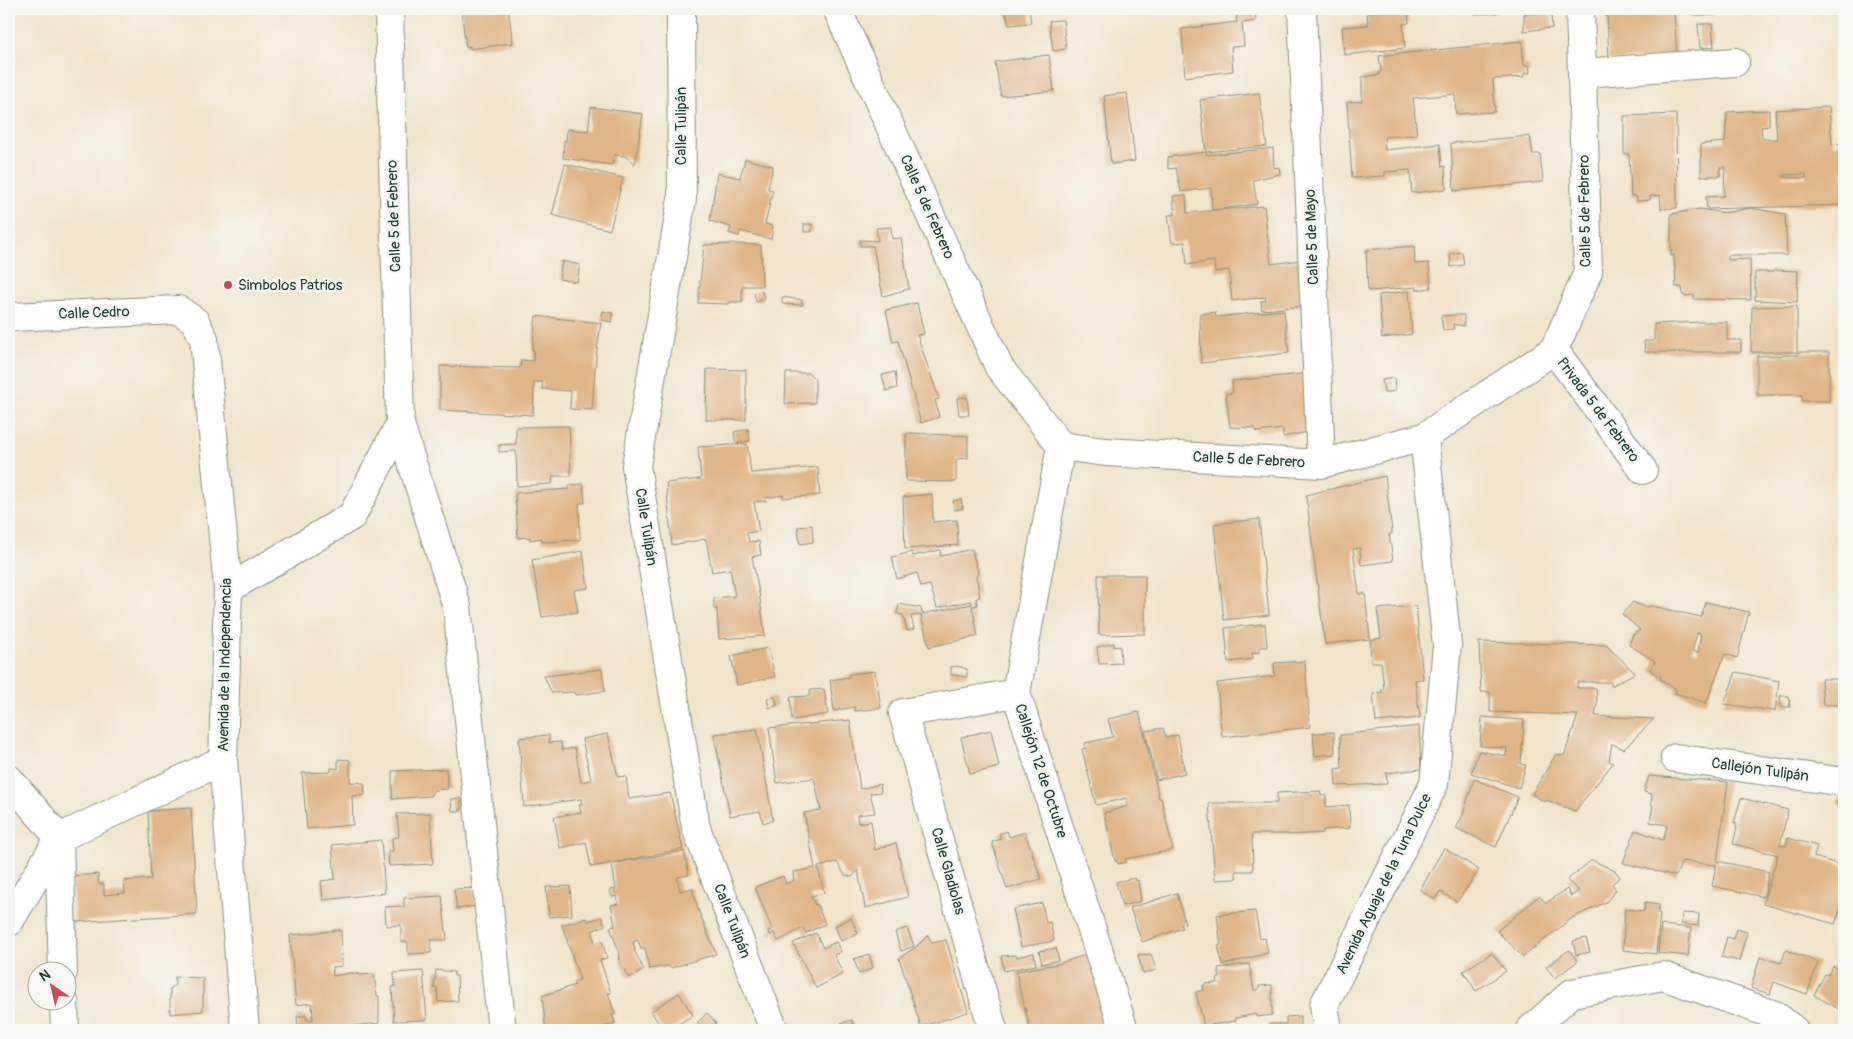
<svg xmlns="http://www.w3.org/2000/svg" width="1853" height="1039" font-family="Pangolin,sans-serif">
	<rect width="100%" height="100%" fill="#f6f6f2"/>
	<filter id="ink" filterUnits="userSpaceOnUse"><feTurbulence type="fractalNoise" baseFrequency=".02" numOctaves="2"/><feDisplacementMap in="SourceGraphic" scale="10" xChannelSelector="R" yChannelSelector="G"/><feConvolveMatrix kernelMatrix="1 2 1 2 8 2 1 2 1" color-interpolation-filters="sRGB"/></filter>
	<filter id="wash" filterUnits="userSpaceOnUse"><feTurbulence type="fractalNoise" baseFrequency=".0096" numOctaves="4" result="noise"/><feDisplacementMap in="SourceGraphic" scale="20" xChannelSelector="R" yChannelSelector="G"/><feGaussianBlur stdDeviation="1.12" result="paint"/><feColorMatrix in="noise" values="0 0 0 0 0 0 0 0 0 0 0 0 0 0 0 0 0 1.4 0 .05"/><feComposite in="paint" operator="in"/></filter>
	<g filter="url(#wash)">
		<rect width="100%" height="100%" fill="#f0e4ca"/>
		<g id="blocks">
			<path fill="#e0b587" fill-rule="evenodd" d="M 461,9 L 508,9 L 513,43 L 470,49 L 470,46 L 466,47 Z
				M 1005,9 L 1029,9 L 1031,23 L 1009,25 Z
				M 1236,9 L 1255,9 L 1256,21 L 1242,23 L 1244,46 L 1231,47 L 1233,71 L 1185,77 L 1182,29 L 1237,22 Z
				M 1367,9 L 1408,9 L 1409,23 L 1403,24 L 1405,48 L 1344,55 L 1342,27 L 1368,25 Z
				M 1475,9 L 1496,9 L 1497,13 L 1475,14 Z
				M 1674,9 L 1677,56 L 1609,60 L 1607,13 Z
				M 1693,9 L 1714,9 L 1715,15 L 1693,15 Z
				M 1551,12 L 1552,28 L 1524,31 L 1524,14 Z
				M 1063,20 L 1066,49 L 1053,51 L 1049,21 Z
				M 1698,24 L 1712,24 L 1714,47 L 1700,48 Z
				M 1522,41 L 1524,65 L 1529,65 L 1530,73 L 1524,73 L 1524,77 L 1493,79 L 1495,112 L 1456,114 L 1455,94 L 1413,98 L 1417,135 L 1384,137 L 1385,150 L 1440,144 L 1442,167 L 1445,166 L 1446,189 L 1412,193 L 1410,170 L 1385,172 L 1385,176 L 1352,178 L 1347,102 L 1362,101 L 1362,77 L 1379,75 L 1379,72 L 1381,71 L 1379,56 Z
				M 1049,55 L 1054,91 L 1001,96 L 995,62 Z
				M 1127,93 L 1135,161 L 1111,164 L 1104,96 Z
				M 1259,93 L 1267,146 L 1206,152 L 1200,100 Z
				M 591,107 L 643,114 L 635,164 L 625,156 L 614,155 L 612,165 L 563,158 L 564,140 L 566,141 L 567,129 L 588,131 Z
				M 1829,107 L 1832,145 L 1844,143 L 1844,205 L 1707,209 L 1706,197 L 1724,196 L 1725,167 L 1720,167 L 1720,176 L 1701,176 L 1701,144 L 1725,142 L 1727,112 L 1769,110 L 1769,126 L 1761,127 L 1762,139 L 1777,139 L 1775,110 ZM 1806,174 L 1806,178 L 1783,177 L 1783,175 Z
				M 1676,114 L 1677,208 L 1661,209 L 1660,195 L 1650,196 L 1650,200 L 1637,201 L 1636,196 L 1631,196 L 1629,154 L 1624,154 L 1624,116 Z
				M 1530,136 L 1533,154 L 1540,154 L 1543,182 L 1454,191 L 1451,143 Z
				M 1273,148 L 1274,168 L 1279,167 L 1280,174 L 1253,180 L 1257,204 L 1212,210 L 1211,188 L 1181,192 L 1176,168 L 1168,169 L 1168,157 L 1206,152 L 1207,155 Z
				M 745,159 L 773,166 L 768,189 L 773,190 L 765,224 L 773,226 L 771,239 L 740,231 L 739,236 L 729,233 L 731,227 L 710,221 L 717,173 L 740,178 Z
				M 565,164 L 623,178 L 610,230 L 552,215 Z
				M 1186,195 L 1187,213 L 1264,206 L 1271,264 L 1302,260 L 1305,306 L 1262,310 L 1261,301 L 1266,301 L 1265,297 L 1232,301 L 1229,270 L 1215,272 L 1214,261 L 1187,265 L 1185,242 L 1172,243 L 1168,215 L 1175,215 L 1173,196 Z
				M 1750,208 L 1785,214 L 1787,255 L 1728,255 L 1728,260 L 1750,259 L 1751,300 L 1694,299 L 1694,295 L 1683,296 L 1682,287 L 1676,287 L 1674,255 L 1671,256 L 1671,214 L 1700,209 L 1725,213 Z
				M 804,224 L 812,224 L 812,232 L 804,232 Z
				M 891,227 L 892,239 L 901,238 L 909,289 L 883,296 L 873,246 L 860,246 L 860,240 L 878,241 L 876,228 Z
				M 734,244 L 761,245 L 762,286 L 742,286 L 742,302 L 730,302 L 729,304 L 698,303 L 704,245 Z
				M 1414,246 L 1415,264 L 1429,263 L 1431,288 L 1416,290 L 1417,287 L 1368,291 L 1366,250 Z
				M 1462,252 L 1464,265 L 1451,267 L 1450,254 Z
				M 562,261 L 580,265 L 577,282 L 559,279 Z
				M 1774,270 L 1798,271 L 1797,302 L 1755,300 L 1755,272 L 1773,272 Z
				M 762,291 L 764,299 L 756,302 L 754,293 Z
				M 1409,291 L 1412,334 L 1382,338 L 1379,295 Z
				M 782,297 L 802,300 L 802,305 L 782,304 Z
				M 917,303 L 924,334 L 917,335 L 939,399 L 935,400 L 939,417 L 921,423 L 898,341 L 893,342 L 886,310 Z
				M 1797,306 L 1797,352 L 1751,352 L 1752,307 Z
				M 1284,310 L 1289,353 L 1201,363 L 1200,314 L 1215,312 L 1216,317 Z
				M 603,311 L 613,313 L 612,322 L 601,320 Z
				M 1452,315 L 1464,315 L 1464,326 L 1453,324 L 1454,329 L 1443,330 L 1441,316 Z
				M 536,316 L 601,323 L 596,357 L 592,410 L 570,409 L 571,391 L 542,389 L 543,382 L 534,382 L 533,415 L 440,410 L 440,366 L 520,368 L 521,360 L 533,361 L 534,350 L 532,350 Z
				M 1702,322 L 1727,322 L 1727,340 L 1741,340 L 1741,352 L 1645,352 L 1644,341 L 1654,341 L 1654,324 Z
				M 1798,352 L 1829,352 L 1829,401 L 1802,401 L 1802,395 L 1757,395 L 1757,356 L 1798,355 Z
				M 707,369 L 746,370 L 746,420 L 706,420 Z
				M 895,372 L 897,388 L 886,391 L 882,375 Z
				M 786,373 L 809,373 L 815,379 L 815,403 L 785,404 Z
				M 1312,373 L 1318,430 L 1283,437 L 1283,429 L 1256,432 L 1255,428 L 1230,427 L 1226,394 L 1233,393 L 1232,381 Z
				M 1394,378 L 1395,391 L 1384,393 L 1382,380 Z
				M 967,397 L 969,415 L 959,415 L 957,398 Z
				M 569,426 L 571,476 L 553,476 L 552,484 L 517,486 L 516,451 L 499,452 L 499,445 L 516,444 L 516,427 Z
				M 748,429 L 750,441 L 736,443 L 734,432 Z
				M 909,433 L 968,436 L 968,458 L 956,459 L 956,482 L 906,481 L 906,434 Z
				M 747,444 L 751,473 L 818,467 L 820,495 L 783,498 L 783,495 L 765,498 L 766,501 L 754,502 L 759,531 L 747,533 L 749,542 L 759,541 L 761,555 L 752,557 L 759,593 L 765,636 L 719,639 L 717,609 L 714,609 L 714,598 L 735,596 L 730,569 L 712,572 L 706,539 L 672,545 L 666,483 L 701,479 L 698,447 Z
				M 1385,476 L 1392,531 L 1392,534 L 1389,534 L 1393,561 L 1361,565 L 1360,548 L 1353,549 L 1359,594 L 1365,593 L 1370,639 L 1325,644 L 1306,495 Z
				M 583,484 L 585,503 L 579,503 L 580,540 L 542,542 L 542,538 L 530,540 L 530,537 L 518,538 L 515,493 L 569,489 L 569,485 Z
				M 932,494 L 933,522 L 957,520 L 958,545 L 905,549 L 903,497 Z
				M 961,499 L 963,508 L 955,510 L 953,501 Z
				M 1259,519 L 1269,615 L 1224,620 L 1214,524 Z
				M 812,525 L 813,542 L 800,544 L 798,527 Z
				M 972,549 L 978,574 L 976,576 L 980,596 L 976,599 L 978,605 L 972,606 L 978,636 L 929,647 L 921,615 L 911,616 L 914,629 L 907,631 L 903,615 L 897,614 L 899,604 L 921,608 L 922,614 L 972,604 L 971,601 L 937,608 L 930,585 L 921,587 L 917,573 L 897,579 L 892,557 L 912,552 L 913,556 L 940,550 L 941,556 Z
				M 583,551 L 588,588 L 574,590 L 578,612 L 542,617 L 532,560 Z
				M 1098,575 L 1145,575 L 1145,634 L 1099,635 Z
				M 1633,602 L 1645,607 L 1652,606 L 1701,617 L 1706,602 L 1749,612 L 1737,658 L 1725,654 L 1706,703 L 1675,693 L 1676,689 L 1660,679 L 1661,676 L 1657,675 L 1650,670 L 1655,661 L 1629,645 L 1633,635 L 1640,630 L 1622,614 ZM 1697,633 L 1701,634 L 1698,653 L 1692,651 Z
				M 1416,606 L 1423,679 L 1415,680 L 1420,718 L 1376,722 L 1373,694 L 1382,692 L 1382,689 L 1384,688 L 1381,662 L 1371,662 L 1370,640 L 1381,638 L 1377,609 Z
				M 1265,624 L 1267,647 L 1259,647 L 1259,652 L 1252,653 L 1253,659 L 1228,662 L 1225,628 Z
				M 1479,642 L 1606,645 L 1635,673 L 1611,686 L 1611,682 L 1577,682 L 1577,688 L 1596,688 L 1597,704 L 1595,716 L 1654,719 L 1624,749 L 1612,744 L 1609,761 L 1613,763 L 1575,811 L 1546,800 L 1545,802 L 1532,794 L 1556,754 L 1564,756 L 1578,715 L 1490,712 L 1490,692 L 1481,692 Z
				M 1114,643 L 1114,647 L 1120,646 L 1121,663 L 1099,664 L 1097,647 Z
				M 768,648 L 775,677 L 737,685 L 731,656 Z
				M 1305,661 L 1310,727 L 1222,737 L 1217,683 L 1275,676 L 1274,663 Z
				M 957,666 L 967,669 L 967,677 L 951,675 L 951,667 Z
				M 602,669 L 605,691 L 575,695 L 574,692 L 552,693 L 544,676 Z
				M 875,671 L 881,708 L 855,711 L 854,707 L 834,711 L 830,680 L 849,677 L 849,674 Z
				M 1736,672 L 1779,681 L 1775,711 L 1724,704 Z
				M 1821,679 L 1844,679 L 1844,705 L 1823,705 Z
				M 824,689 L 828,714 L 792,720 L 790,697 L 810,696 L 810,690 Z
				M 1780,696 L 1789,696 L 1790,707 L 1781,707 Z
				M 775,697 L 777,706 L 769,708 L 767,698 Z
				M 1139,712 L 1159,798 L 1161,798 L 1173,850 L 1125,859 L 1126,862 L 1118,864 L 1117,861 L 1115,861 L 1104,813 L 1128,806 L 1127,798 L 1096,805 L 1082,749 L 1086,748 L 1085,743 L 1113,737 L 1108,719 Z
				M 1482,717 L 1524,720 L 1521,764 L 1526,765 L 1519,788 L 1471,773 L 1479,751 L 1506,756 L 1507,748 L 1480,746 Z
				M 850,720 L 860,789 L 880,784 L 881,792 L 870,793 L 875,813 L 857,815 L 858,823 L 871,821 L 875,850 L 896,843 L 908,897 L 865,908 L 858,870 L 852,877 L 845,875 L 837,862 L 818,867 L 824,893 L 811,896 L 815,905 L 817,904 L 825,924 L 806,933 L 803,928 L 778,941 L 774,933 L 770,935 L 768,931 L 772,929 L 755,887 L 783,876 L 786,884 L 794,880 L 793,872 L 815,868 L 804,813 L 821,810 L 814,778 L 777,783 L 769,728 Z
				M 1419,726 L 1421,769 L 1386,773 L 1387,784 L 1336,786 L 1335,769 L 1342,768 L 1340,735 Z
				M 1163,728 L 1166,738 L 1178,735 L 1185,773 L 1157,780 L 1145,731 Z
				M 757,729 L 773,820 L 763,823 L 760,811 L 730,816 L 714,734 Z
				M 991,730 L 999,767 L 970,774 L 961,737 Z
				M 1334,732 L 1335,754 L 1315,756 L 1313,733 Z
				M 608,734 L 618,777 L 626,776 L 629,799 L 670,793 L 683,849 L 591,867 L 586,842 L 560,848 L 554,817 L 581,812 L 579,805 L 582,804 L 581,799 L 524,807 L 519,738 L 549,735 L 549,743 L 561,742 L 562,750 L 575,748 L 581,782 L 591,780 L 582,739 Z
				M 338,759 L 350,760 L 350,782 L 364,783 L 365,795 L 352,796 L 353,825 L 307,829 L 302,773 L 331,772 L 331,768 L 338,769 Z
				M 446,769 L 448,789 L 434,790 L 430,796 L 392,799 L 392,771 Z
				M 1649,776 L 1728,782 L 1717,861 L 1769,872 L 1764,897 L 1712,886 L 1716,865 L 1682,861 L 1676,876 L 1623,863 L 1635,830 L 1663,840 L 1666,830 L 1667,825 L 1650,822 L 1653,805 L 1651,805 L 1652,794 L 1644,792 Z
				M 1474,779 L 1518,797 L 1496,847 L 1456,828 L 1462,817 Z
				M 1844,788 L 1844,807 L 1837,804 Z
				M 1320,791 L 1321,796 L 1326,795 L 1326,807 L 1349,805 L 1350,828 L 1323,830 L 1323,833 L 1288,835 L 1288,834 L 1252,834 L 1253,871 L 1236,871 L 1236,879 L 1215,880 L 1209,803 L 1277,803 L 1277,793 Z
				M 461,798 L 461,811 L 452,811 L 451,799 Z
				M 1741,798 L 1788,810 L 1780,845 L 1786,846 L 1788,838 L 1817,846 L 1814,857 L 1844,866 L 1844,899 L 1835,924 L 1763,904 L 1778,855 L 1733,844 L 1737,828 L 1736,828 L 1737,824 L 1734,823 Z
				M 191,808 L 197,914 L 75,922 L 71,876 L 98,874 L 99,884 L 104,884 L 104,895 L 125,893 L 124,881 L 151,879 L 148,811 Z
				M 430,813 L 433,864 L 389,866 L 388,851 L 393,851 L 392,838 L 399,837 L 397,814 Z
				M 1007,831 L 1009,837 L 1025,832 L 1041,879 L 1007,889 L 992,842 L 1001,839 L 999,834 Z
				M 381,840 L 385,893 L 323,900 L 321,881 L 335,879 L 332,845 Z
				M 1444,848 L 1479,870 L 1457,902 L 1440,891 L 1435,899 L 1420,890 Z
				M 684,851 L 689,875 L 677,877 L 680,891 L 692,888 L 698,909 L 716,954 L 671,968 L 668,966 L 649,969 L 645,948 L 641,949 L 638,940 L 633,942 L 635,950 L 634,950 L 644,970 L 629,978 L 620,963 L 619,952 L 610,927 L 615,926 L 611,905 L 618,904 L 617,896 L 612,897 L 610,890 L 616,889 L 612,864 Z
				M 1592,860 L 1615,871 L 1620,877 L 1612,884 L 1616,890 L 1606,902 L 1572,918 L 1523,957 L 1497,931 L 1539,896 L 1546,903 L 1567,889 L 1571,896 L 1579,891 L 1567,880 Z
				M 1135,878 L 1136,881 L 1138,880 L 1141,901 L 1122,906 L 1116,882 Z
				M 570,886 L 572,915 L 549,917 L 546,887 Z
				M 473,888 L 475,906 L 457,909 L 454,889 Z
				M 1177,893 L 1185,923 L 1181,924 L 1183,928 L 1142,942 L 1130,908 Z
				M 442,896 L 447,940 L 430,940 L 431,953 L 408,954 L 408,942 L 401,942 L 401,925 L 386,926 L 385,907 L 400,906 L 404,908 L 404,898 Z
				M 1645,902 L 1659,904 L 1658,913 L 1660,914 L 1656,954 L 1623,950 L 1625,909 L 1644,911 Z
				M 1042,903 L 1046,923 L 1050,922 L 1054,941 L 1021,947 L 1013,909 Z
				M 1255,911 L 1260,939 L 1265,938 L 1268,953 L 1223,965 L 1218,946 L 1221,945 L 1217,915 Z
				M 1682,913 L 1699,914 L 1698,926 L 1681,924 Z
				M 602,917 L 605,925 L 592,931 L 595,943 L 602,941 L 607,958 L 600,960 L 611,993 L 608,993 L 615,1014 L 612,1015 L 615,1023 L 596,1030 L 594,1030 L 593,1028 L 585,1030 L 546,1030 L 542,996 L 575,985 L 573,982 L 580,980 L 562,925 L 587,918 L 588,921 Z
				M 851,918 L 858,934 L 841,941 L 835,926 Z
				M 1661,925 L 1691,928 L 1688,956 L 1658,953 Z
				M 907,928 L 914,946 L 901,951 L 895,932 Z
				M 1736,929 L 1747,932 L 1739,961 L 1721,957 L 1727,937 L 1733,939 Z
				M 341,930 L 342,966 L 332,967 L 333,976 L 351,973 L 361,975 L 374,974 L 377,996 L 379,996 L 379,1023 L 342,1027 L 342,1030 L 298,1030 L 297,1016 L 307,1016 L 307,1020 L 313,1020 L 312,1003 L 296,1005 L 290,935 Z
				M 816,933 L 823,948 L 836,942 L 841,952 L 834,955 L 843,974 L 816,988 L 793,943 Z
				M 928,935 L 932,943 L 946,940 L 968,1012 L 921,1027 L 899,958 L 916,947 Z
				M 1586,938 L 1590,952 L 1576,955 L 1573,941 Z
				M 1056,948 L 1059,960 L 1042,964 L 1039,951 Z
				M 1569,950 L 1578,961 L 1555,978 L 1546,967 Z
				M 1786,950 L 1818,962 L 1807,994 L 1774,982 L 1770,994 L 1751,988 L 1760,957 L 1781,963 Z
				M 1034,953 L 1036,965 L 1004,971 L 1001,956 L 1016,955 L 1017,957 Z
				M 1091,953 L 1114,1030 L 1030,1030 L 1022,995 L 1021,995 L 1016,971 L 1058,964 Z
				M 1492,953 L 1506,971 L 1476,991 L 1463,971 Z
				M 869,954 L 873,968 L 859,974 L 854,959 Z
				M 1151,954 L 1156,970 L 1143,974 L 1138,955 Z
				M 1249,964 L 1254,990 L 1259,989 L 1259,986 L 1272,985 L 1272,1015 L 1257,1017 L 1257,1014 L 1235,1018 L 1236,1021 L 1204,1026 L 1196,992 L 1204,990 L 1203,986 L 1205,984 L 1218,983 L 1217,979 L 1220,978 L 1218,968 Z
				M 1833,966 L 1844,972 L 1844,1012 L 1814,995 L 1825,974 L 1828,975 Z
				M 436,970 L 454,972 L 454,976 L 457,976 L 458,1001 L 438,1002 L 437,988 L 434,988 Z
				M 423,971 L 427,1020 L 394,1021 L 392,987 L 395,987 L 394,973 Z
				M 175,977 L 203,978 L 203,1011 L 170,1014 L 170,989 L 175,985 Z
				M 679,993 L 693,1015 L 669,1030 L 663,1030 L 651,1011 Z
				M 707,1013 L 716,1023 L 708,1030 L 704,1030 L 697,1023 Z
				M 1300,1016 L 1300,1030 L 1269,1030 L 1269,1024 L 1286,1024 L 1286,1017 Z
				M 852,1020 L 855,1030 L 827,1030 L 842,1025 L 841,1023 Z"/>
		</g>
	</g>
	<g filter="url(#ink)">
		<use href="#blocks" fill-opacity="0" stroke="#88907f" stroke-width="1"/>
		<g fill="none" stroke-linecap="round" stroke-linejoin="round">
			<g stroke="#88907f" stroke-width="30">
				<path id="minor" d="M 389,9 L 400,424 L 457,607 L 502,1030
					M 681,9 L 682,199 L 636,466 L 696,828 L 774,1030
					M 837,9 L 999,367 L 1061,446 L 1105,452 L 1321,464 L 1424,437 L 1554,350 L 1588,272 L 1580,9
					M 1302,9 L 1321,464
					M 1583,73 L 1735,62
					M 9,317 L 179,310 L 195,321 L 204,339 L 228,589 L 223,760 L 245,1030
					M 1554,350 L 1643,470
					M 1061,446 L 1016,693 L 1124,1030
					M 228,589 L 352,516 L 400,424
					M 1675,758 L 1844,782
					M 9,779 L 59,838 L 63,972
					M 9,922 L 59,838 L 223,760
					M 64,1002 L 65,1030
					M 993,1030 L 903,713 L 1016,693
					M 1328,1030 L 1324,1005 L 1434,784 L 1447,645 L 1424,437
					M 1530,1030 L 1572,993 L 1663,976 L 1775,1015 L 1794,1030"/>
			</g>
			<use href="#minor" stroke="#fff" stroke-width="28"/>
		</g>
	</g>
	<circle fill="#d1495b" stroke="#f6f6f2" stroke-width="2" cx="228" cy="285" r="5"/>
	<g text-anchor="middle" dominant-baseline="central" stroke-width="5" stroke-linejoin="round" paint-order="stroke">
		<g font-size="15" fill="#1f3d34" stroke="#f6f6f2">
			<text transform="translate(681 126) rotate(-90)">Calle Tulipán</text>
			<text transform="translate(927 207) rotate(66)">Calle 5 de Febrero</text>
			<text transform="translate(1585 211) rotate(-91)">Calle 5 de Febrero</text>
			<text transform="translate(394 216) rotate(-92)">Calle 5 de Febrero</text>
			<text transform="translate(1312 237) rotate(-92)">Calle 5 de Mayo</text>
			<text transform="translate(94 313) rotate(-2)">Calle Cedro</text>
			<text transform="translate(1598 410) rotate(53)">Privada 5 de Febrero</text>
			<text transform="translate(1249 460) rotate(3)">Calle 5 de Febrero</text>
			<text transform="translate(646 527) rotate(81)">Calle Tulipán</text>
			<text transform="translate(225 665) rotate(-89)">Avenida de la Independencia</text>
			<text transform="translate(1760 770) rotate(8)">Callejón Tulipán</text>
			<text transform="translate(1041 771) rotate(72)">Callejón 12 de Octubre</text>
			<text transform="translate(948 871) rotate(74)">Calle Gladiolas</text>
			<text transform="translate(1384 884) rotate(-64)">Avenida Aguaje de la Tuna Dulce</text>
			<text transform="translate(732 921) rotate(69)">Calle Tulipán</text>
		</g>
		<g font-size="15" fill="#1f3d34" stroke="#f6f6f2" text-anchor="start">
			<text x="238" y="285">Simbolos Patrios</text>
		</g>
	</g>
	<rect width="1853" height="1039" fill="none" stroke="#f6f6f2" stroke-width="30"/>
	<g transform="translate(52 986) rotate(326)"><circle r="24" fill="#f6f6f2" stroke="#a0aca6"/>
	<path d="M0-4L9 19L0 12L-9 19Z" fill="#d1495b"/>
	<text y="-8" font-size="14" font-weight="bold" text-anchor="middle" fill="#1f3d34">N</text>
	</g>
</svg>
